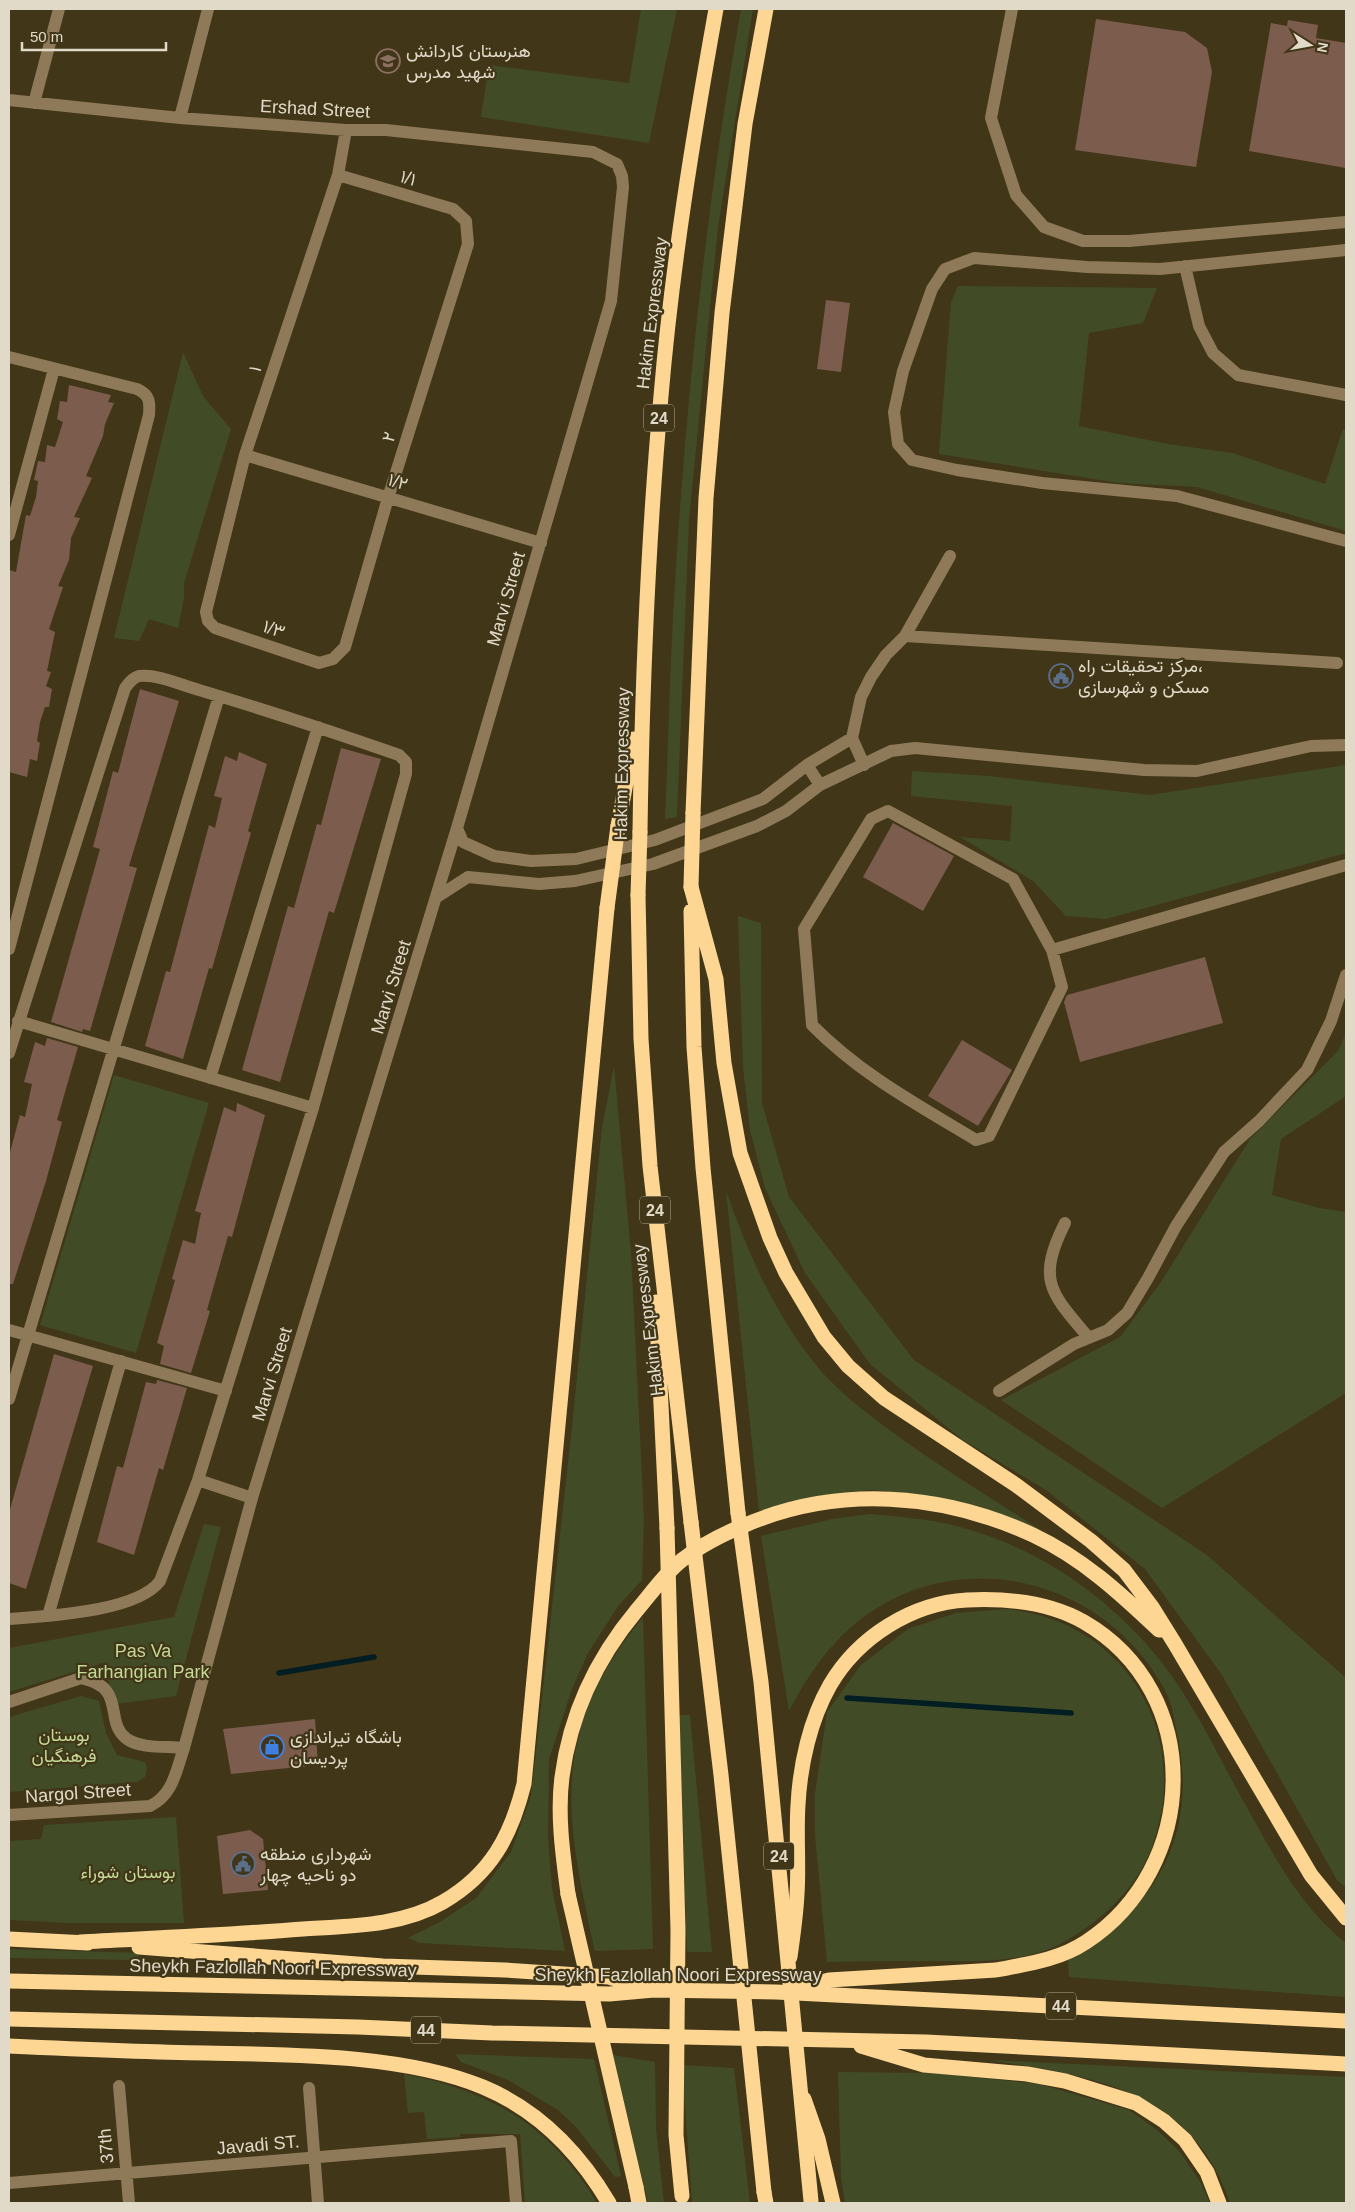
<svg xmlns="http://www.w3.org/2000/svg" width="1355" height="2212" font-family="Helvetica,Vazirmatn,sans-serif">
	<rect width="100%" height="100%" fill="#413618"/>
	<path fill="#414c27" d="M 641,9 L 677,9 L 649,143 L 481,117 L 489,65 L 629,83 Z
		M 741,9 L 753,9 L 718,227 L 689,520 L 677,817 L 665,819 C 669,725 671,631 678,537 C 690,360 710,183 741,9 Z
		M 958,286 L 1157,288 L 1143,323 L 1089,333 L 1079,426 L 1168,444 L 1232,453 L 1325,484 L 1343,429 L 1346,431 L 1346,531 L 1197,487 L 1119,483 L 939,454 L 951,302 Z
		M 183,352 L 203,396 L 231,429 L 184,583 L 184,598 L 178,628 L 149,619 L 139,641 L 114,638 Z
		M 1346,765 L 1346,853 L 1106,919 L 1066,916 L 1033,881 L 960,837 L 1010,841 L 1012,806 L 911,796 L 912,771 L 989,776 L 1150,795 Z
		M 738,916 L 761,923 L 762,1103 L 789,1197 L 914,1360 L 1207,1555 L 1346,1678 L 1346,1888 L 1337,1880 L 1222,1675 L 1145,1569 L 1046,1490 L 963,1440 L 870,1364 L 805,1273 L 765,1188 L 750,1130 L 743,1067 Z
		M 1346,1033 L 1346,1096 L 1281,1139 L 1272,1195 L 1319,1208 L 1346,1212 L 1346,1393 L 1162,1508 L 1001,1400 L 1120,1337 L 1161,1282 L 1250,1139 L 1338,1051 Z
		M 614,1066 L 631,1253 L 644,1518 L 642,1580 L 618,1606 L 588,1653 L 572,1689 L 549,1759 L 548,1837 L 552,1888 L 565,1951 L 420,1943 L 408,1938 L 440,1922 L 476,1898 L 511,1852 L 531,1796 L 572,1427 L 602,1127 Z
		M 114,1075 L 209,1103 L 136,1353 L 40,1325 Z
		M 726,1191 C 747,1250 771,1306 809,1356 C 833,1389 867,1413 899,1437 C 945,1470 994,1500 1042,1531 L 1014,1519 L 902,1493 L 871,1490 L 840,1493 L 759,1511 Z
		M 870,1514 C 900,1517 931,1519 960,1527 C 1040,1548 1112,1599 1163,1664 C 1194,1704 1217,1753 1241,1797 C 1271,1850 1298,1905 1346,1943 L 1346,1997 L 1069,1977 L 1068,1959 C 1122,1931 1166,1884 1179,1822 C 1186,1788 1183,1758 1175,1724 C 1173,1712 1171,1701 1165,1690 C 1108,1584 974,1545 872,1611 C 835,1635 809,1673 789,1711 L 761,1536 L 832,1519 Z
		M 204,1524 L 221,1527 L 176,1696 L 116,1704 L 103,1663 L 9,1692 L 9,1648 L 174,1617 Z
		M 1006,1609 C 1126,1621 1193,1734 1152,1847 C 1137,1889 1099,1923 1060,1944 C 1021,1964 972,1961 930,1961 C 896,1961 861,1961 827,1962 L 815,1835 L 815,1794 L 827,1712 L 861,1665 L 908,1629 L 956,1613 Z
		M 643,1617 L 653,1949 L 595,1951 C 565,1816 548,1733 643,1617 Z
		M 81,1696 L 99,1701 L 106,1733 L 117,1755 L 145,1762 L 147,1768 L 145,1777 L 136,1782 L 9,1792 L 9,1717 Z
		M 679,1715 L 690,1715 L 712,1952 L 687,1952 Z
		M 176,1817 L 184,1923 L 67,1923 L 9,1920 L 9,1841 L 41,1839 L 44,1825 Z
		M 9,1949 L 139,1953 L 138,1960 L 9,1958 Z
		M 455,2054 L 594,2059 L 621,2176 L 615,2177 L 576,2127 L 558,2110 L 508,2080 L 461,2062 Z
		M 613,2055 L 655,2062 L 656,2129 L 664,2203 L 648,2203 Z
		M 988,2060 L 1346,2077 L 1346,2203 L 1230,2203 C 1192,2090 1092,2076 988,2060 Z
		M 682,2065 L 734,2068 L 750,2203 L 692,2203 Z
		M 838,2072 L 933,2073 L 1039,2084 L 1129,2110 L 1157,2130 L 1180,2152 L 1201,2183 L 1210,2203 L 845,2203 L 841,2177 Z
		M 404,2074 C 491,2091 551,2126 597,2203 L 525,2203 L 520,2134 L 460,2134 L 460,2137 L 427,2139 L 424,2112 L 408,2113 Z"/>
	<g fill="none" stroke-linecap="round" stroke-linejoin="round">
		<path stroke="#021e23" stroke-width="5.5" d="M 279,1673 L 374,1657
			M 847,1698 L 1071,1713"/>
	</g>
	<path fill="#7c5c4d" d="M 1096,19 L 1185,32 L 1207,48 L 1212,72 L 1196,167 L 1075,150 Z
		M 1288,20 L 1318,25 L 1316,38 L 1346,43 L 1346,168 L 1249,151 L 1271,23 L 1287,26 Z
		M 826,300 L 850,303 L 841,372 L 817,369 Z
		M 69,385 L 111,395 L 108,402 L 114,403 L 105,424 L 103,436 L 86,476 L 92,478 L 74,517 L 80,518 L 71,538 L 69,560 L 58,586 L 63,587 L 49,629 L 55,632 L 47,671 L 51,672 L 46,686 L 52,689 L 49,707 L 45,707 L 40,722 L 37,741 L 40,743 L 37,761 L 30,759 L 27,777 L 9,772 L 9,570 L 16,572 L 26,515 L 30,516 L 36,497 L 38,481 L 34,480 L 38,461 L 45,462 L 47,445 L 55,447 L 63,422 L 57,419 L 60,401 L 67,402 Z
		M 140,689 L 179,701 L 129,866 L 137,868 L 90,1031 L 83,1029 L 82,1032 L 51,1022 L 100,849 L 93,847 L 113,771 L 118,773 Z
		M 341,748 L 381,759 L 334,913 L 329,911 L 280,1082 L 242,1070 L 288,906 L 294,908 L 317,824 L 321,825 Z
		M 239,752 L 267,764 L 248,831 L 251,833 L 234,891 L 212,969 L 209,968 L 183,1059 L 145,1046 L 166,971 L 170,972 L 209,825 L 215,828 L 222,798 L 214,796 L 225,756 L 237,761 Z
		M 893,823 L 954,856 L 923,911 L 863,877 Z
		M 1205,957 L 1223,1023 L 1080,1062 L 1064,1002 L 1067,995 Z
		M 47,1038 L 78,1047 L 57,1120 L 62,1122 L 46,1181 L 13,1284 L 9,1284 L 9,1156 L 20,1115 L 25,1117 L 32,1084 L 24,1082 L 35,1042 L 45,1046 Z
		M 962,1040 L 1012,1070 L 978,1126 L 928,1096 Z
		M 237,1103 L 265,1115 L 232,1237 L 228,1236 L 207,1310 L 210,1311 L 191,1373 L 160,1364 L 164,1346 L 157,1343 L 175,1280 L 172,1279 L 183,1240 L 195,1244 L 201,1213 L 195,1211 L 224,1107 L 236,1112 Z
		M 54,1354 L 93,1366 L 26,1589 L 9,1583 L 9,1513 Z
		M 157,1380 L 187,1388 L 163,1470 L 159,1468 L 134,1555 L 97,1542 L 117,1466 L 123,1468 L 146,1382 L 156,1384 Z
		M 315,1719 L 318,1765 L 231,1774 L 223,1729 Z
		M 250,1830 L 263,1839 L 268,1890 L 223,1894 L 217,1836 Z"/>
	<g fill="none" stroke-linecap="round" stroke-linejoin="round">
		<path stroke="#8e7a58" stroke-width="12" d="M 1012,9 L 991,118 L 1016,195 L 1044,227 L 1083,241 L 1129,241 L 1346,222
			M 9,100 L 180,118 L 346,130 L 386,130 L 593,152 L 617,164 L 622,176 L 623,187 L 611,301 L 457,828 L 252,1498 L 184,1748 C 176,1771 173,1795 150,1806 L 9,1815
			M 34,103 L 59,9
			M 180,118 L 208,9
			M 338,175 L 453,209 L 466,221 L 468,244 L 388,498 L 345,647 L 333,659 L 319,663 L 215,628 L 208,621 L 206,612 L 245,455 L 338,175 L 346,130
			M 1346,250 L 1160,269 L 1087,267 L 974,258 L 945,269 L 932,289 L 903,371 L 894,412 L 898,444 L 912,460 L 957,470 L 1042,483 L 1177,496 L 1346,541
			M 1185,266 L 1199,326 L 1213,353 L 1238,375 L 1346,395
			M 9,357 L 137,389 C 150,395 150,402 149,415 L 9,949
			M 245,455 L 541,543
			M 9,535 L 54,369
			M 905,636 L 1337,663
			M 852,738 L 861,697 L 871,677 L 886,655 L 905,636 L 950,556
			M 807,765 L 820,785
			M 888,811 L 1013,879 L 1052,950 L 1062,987 L 989,1136 L 976,1140 C 918,1105 860,1074 812,1025 L 804,929 L 871,819 Z
			M 457,828 L 463,842 L 494,856 L 531,861 L 576,859 L 655,840 L 763,799 L 807,765 L 852,738 L 864,765
			M 437,897 L 468,877 L 539,884 L 575,881 L 653,864 L 757,826 L 786,811 L 820,785 L 891,751 L 915,748 L 1144,770 L 1197,771 L 1311,746 L 1346,745
			M 1052,950 L 1346,865
			M 18,1021 L 313,1108
			M 9,1053 L 125,688 C 130,682 132,678 139,676 C 158,674 181,685 199,690 C 266,710 333,732 399,755 L 406,762 L 406,774 L 313,1108 L 198,1480 L 160,1581 C 137,1612 47,1616 9,1619
			M 210,1078 L 318,727
			M 1065,1223 C 1036,1281 1051,1293 1089,1338
			M 9,1330 L 226,1391
			M 999,1391 L 1074,1344 L 1108,1330 L 1127,1313 L 1148,1278 L 1176,1226 L 1224,1152 L 1259,1121 L 1307,1070 L 1331,1021 L 1346,975
			M 9,1399 L 219,696
			M 198,1480 L 252,1498
			M 48,1616 L 121,1361
			M 9,1702 L 81,1678 C 128,1687 103,1722 127,1739 C 141,1749 167,1746 184,1748
			M 119,2086 L 129,2203
			M 309,2088 L 318,2203
			M 9,2183 L 511,2141 L 516,2203"/>
		<path stroke="#fdd693" stroke-width="15" d="M 693,813 L 706,498 L 722,313 L 745,124 L 766,9
			M 618,826 L 634,739
			M 640,832 C 642,686 648,540 661,396 C 672,266 693,137 716,9
			M 691,887 L 716,979 L 724,1063 L 740,1153 L 770,1238 L 786,1273 L 824,1337 L 848,1366 L 884,1398 L 1016,1485 L 1091,1541 L 1124,1570 L 1152,1607 L 1175,1644 L 1311,1875 L 1346,1918
			M 638,895 L 641,1039 L 650,1166 L 691,1522
			M 691,911 L 694,1047 L 703,1168 L 738,1513
			M 656,1302 L 667,1528
			M 568,1894 C 563,1856 557,1815 562,1777 C 570,1715 597,1658 637,1610 C 651,1594 665,1573 682,1560 C 701,1545 723,1534 745,1525 C 839,1485 942,1493 1033,1535 C 1082,1558 1120,1593 1159,1630
			M 9,1939 L 88,1943
			M 80,1942 C 155,1938 229,1935 303,1929 C 350,1926 402,1926 443,1902 C 491,1874 511,1836 524,1784 L 607,908
			M 139,1947 L 383,1966 L 505,1970 L 609,1977 L 646,1988
			M 790,1957 C 793,1936 796,1915 797,1894 C 799,1865 796,1835 798,1805 C 800,1765 810,1720 830,1685 C 858,1637 912,1603 967,1600 C 1007,1598 1049,1602 1084,1622 C 1206,1693 1199,1868 1086,1942 C 1059,1960 1027,1964 996,1970 L 829,1980 L 795,1988
			M 9,1981 L 609,1994 L 654,1990 L 776,1992 L 1346,2021
			M 9,2019 L 358,2027 L 492,2033 L 926,2042 L 1346,2064
			M 9,2046 C 74,2049 140,2052 206,2053 C 292,2055 403,2054 483,2087 C 538,2110 579,2152 609,2203
			M 861,2046 L 924,2065 L 1027,2074 L 1065,2081 L 1136,2103 L 1164,2121 L 1185,2140 L 1207,2172 L 1219,2203
			M 804,2099 L 818,2139 L 833,2203
			M 636,2187 L 639,2203
			M 764,2192 L 766,2203"/>
		<path stroke="#fdd693" stroke-width="15" d="M 691,887 L 693,813
			M 638,895 L 640,832
			M 607,908 L 618,826
			M 738,1513 L 761,1682 L 811,2201
			M 691,1522 L 721,1775 L 764,2192
			M 667,1528 L 678,1930 L 676,2135 L 682,2196
			M 568,1894 L 636,2187"/>
	</g>
	<defs>
		<g id="school-ring" transform="scale(1.25)"><circle r="9.5" fill="#413618" stroke="#8d6e63" stroke-width="1.5"/><path d="M0-5L7-2L0 1L-7-2ZM-4 1L0 2.5L4 1V4Q0 6-4 4Z" fill="#8d6e63"/></g>
		<g id="civic-ring" transform="scale(1.25)"><circle r="9.5" fill="#413618" stroke="#5c6f8a" stroke-width="1.5"/><path d="M-.6-6.5H3V-4.5H.6V-3L4-1V1h2V6H-6V1h2V-1L-.6-3ZM-1.2 2.5V6h2.4V2.5Z" fill="#5c6f8a"/></g>
		<g id="shop-ring" transform="scale(1.25)"><circle r="9.5" fill="#413618" stroke="#3f7fe0" stroke-width="1.5"/><path d="M-5-2.5h2.3a2.7 3.5 0 0 1 5.4 0H5L5.5 6h-11ZM-1.5-2.5h3a1.5 2.3 0 0 0-3 0Z" fill="#3f7fe0"/></g>
	</defs>
	<g fill-rule="evenodd">
		<use href="#school-ring" x="388" y="61"/>
		<use href="#civic-ring" x="1061" y="676"/>
		<use href="#shop-ring" x="272" y="1747"/>
		<use href="#civic-ring" x="243" y="1864"/>
	</g>
	<g text-anchor="middle" dominant-baseline="central" stroke-width="4.5" stroke-linejoin="round" paint-order="stroke">
		<g fill="#413618" stroke="#b1a994" stroke-width="1">
			<rect x="644" y="404.5" width="30" height="27" rx="4"/>
			<rect x="640" y="1196.5" width="30" height="27" rx="4"/>
			<rect x="764" y="1842.5" width="30" height="27" rx="4"/>
			<rect x="1046" y="1992.5" width="30" height="27" rx="4"/>
			<rect x="411" y="2016.5" width="30" height="27" rx="4"/>
		</g>
		<g font-size="16" font-weight="bold" fill="#e1dac9">
			<text x="659" y="418">24</text>
			<text x="655" y="1210">24</text>
			<text x="779" y="1856">24</text>
			<text x="1061" y="2006">44</text>
			<text x="426" y="2030">44</text>
		</g>
		<g font-size="18" fill="#e1dac9" stroke="#413618" text-anchor="start">
			<text x="406" y="51">هنرستان کاردانش<tspan x="406" dy="21">شهید مدرس</tspan></text>
			<text x="1078" y="666">مرکز تحقیقات راه،<tspan x="1078" dy="21">مسکن و شهرسازی</tspan></text>
			<text x="290" y="1737">باشگاه تیراندازی<tspan x="290" dy="21">پردیسان</tspan></text>
			<text x="260" y="1854">شهرداری منطقه<tspan x="260" dy="21">دو ناحیه چهار</tspan></text>
		</g>
		<g font-size="18" fill="#e1dac9" stroke="#413618">
			<text transform="translate(315 109) rotate(3)">Ershad Street</text>
			<text transform="translate(408 178) rotate(17)">۱/۱</text>
			<text transform="translate(652 313) rotate(-83)">Hakim Expressway</text>
			<text transform="translate(255 369) rotate(-72)">۱</text>
			<text transform="translate(389 437) rotate(-73)">۲</text>
			<text transform="translate(398 482) rotate(17)">۱/۲</text>
			<text transform="translate(506 599) rotate(-74)">Marvi Street</text>
			<text transform="translate(274 629) rotate(18)">۱/۳</text>
			<text transform="translate(622 764) rotate(-89)">Hakim Expressway</text>
			<text transform="translate(391 987) rotate(-73)">Marvi Street</text>
			<text transform="translate(648 1320) rotate(-97)">Hakim Expressway</text>
			<text transform="translate(272 1374) rotate(-73)">Marvi Street</text>
			<text transform="translate(78 1793) rotate(-4)">Nargol Street</text>
			<text transform="translate(273 1968) rotate(1)">Sheykh Fazlollah Noori Expressway</text>
			<text x="678" y="1975">Sheykh Fazlollah Noori Expressway</text>
			<text transform="translate(258 2145) rotate(-5)">Javadi ST.</text>
			<text transform="translate(106 2146) rotate(-95)">37th</text>
		</g>
		<g font-size="18" fill="#c5d997" stroke="#413618">
			<text x="143" y="1651">Pas Va<tspan x="143" dy="21">Farhangian Park</tspan></text>
			<text x="64" y="1735">بوستان<tspan x="64" dy="21">فرهنگیان</tspan></text>
			<text x="128" y="1872">بوستان شوراء</text>
		</g>
	</g>
	<rect width="1355" height="2212" fill="none" stroke="#e1dac9" stroke-width="20"/>
	<g transform="translate(1310 45) rotate(101)" stroke="#413618" stroke-width="4" paint-order="stroke">
	<path d="M0-4L9 19L0 12L-9 19Z" fill="#e1dac9"/>
	<text y="-8" font-size="14" font-weight="bold" text-anchor="middle" fill="#e1dac9">N</text>
	</g>
	<path d="M22 42v8h144v-8" fill="none" stroke="#e1dac9" stroke-width="2.5"/>
	<text x="30" y="42" font-size="15" fill="#e1dac9" stroke="#413618" stroke-width="4" paint-order="stroke">50 m</text>
</svg>
